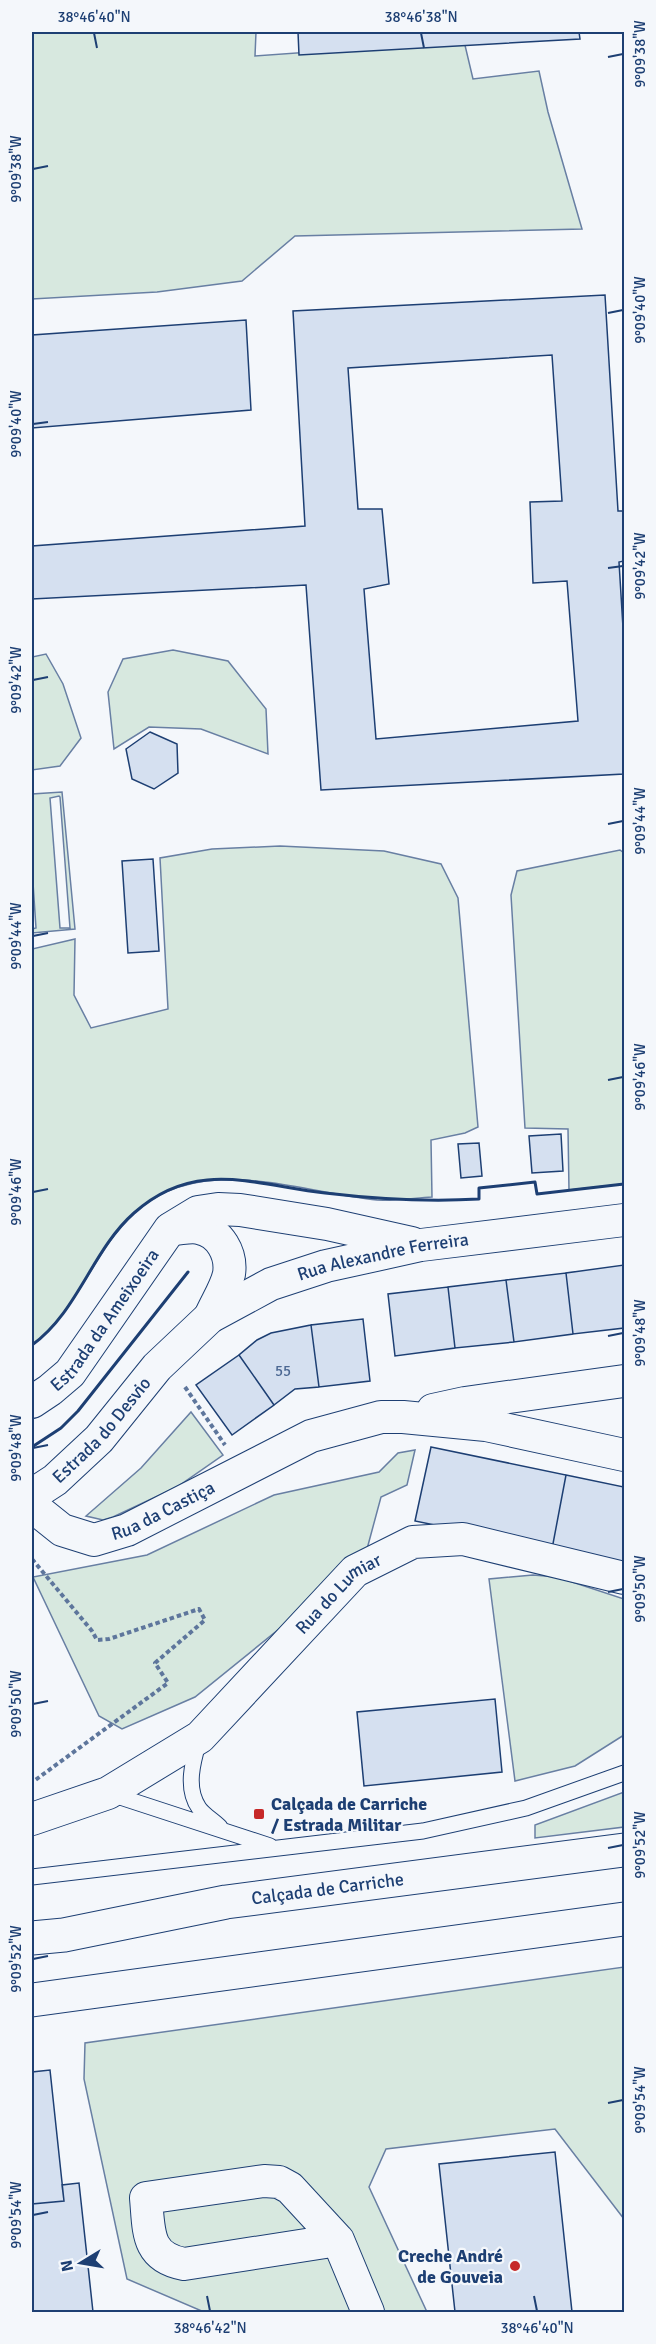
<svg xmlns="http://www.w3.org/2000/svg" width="656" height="2344" font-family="Signika,sans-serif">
	<rect width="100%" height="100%" fill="#f4f7fb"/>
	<path fill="#d7e8df" stroke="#687fa3" stroke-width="1.5" fill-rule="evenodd" d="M 32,32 L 256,32 L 255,56 L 464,41 L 473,79 L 539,71 L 548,112 L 582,229 L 295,236 L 242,281 L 157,292 L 32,299 Z
		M 173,650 L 228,661 L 266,709 L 268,754 L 201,729 L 149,727 L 114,749 L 108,692 L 123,659 Z
		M 46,654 L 63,684 L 81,738 L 60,766 L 32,770 L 32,657 Z
		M 62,792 L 75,929 L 32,933 L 32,929 L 36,928 L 32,868 L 32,794 ZM 59,796 L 60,797 L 70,928 L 60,928 L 50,798 Z
		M 280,846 L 384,851 L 441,864 L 458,898 L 478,1127 L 465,1133 L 431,1140 L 432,1197 C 414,1198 395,1201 377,1200 C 295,1192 195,1149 128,1219 C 92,1257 75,1313 32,1345 L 32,949 L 75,939 L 74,995 L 91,1028 L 168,1009 L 160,858 L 212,849 Z
		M 620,850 L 624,853 L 624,1184 L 569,1190 L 568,1129 L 525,1128 L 511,895 L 517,871 Z
		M 191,1412 L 223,1455 L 177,1487 L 113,1517 L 103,1520 L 86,1516 L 141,1468 Z
		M 415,1450 L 407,1485 L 381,1497 L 367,1549 L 310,1604 L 195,1697 L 122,1729 L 99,1716 L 33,1577 L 147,1555 L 274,1495 L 379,1472 L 398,1453 Z
		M 533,1575 L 557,1577 L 624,1599 L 624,1735 L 575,1766 L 515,1781 L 489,1579 Z
		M 624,1792 L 624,1827 L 535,1838 L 535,1825 Z
		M 624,1967 L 624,2219 L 555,2129 L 386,2149 L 369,2187 L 427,2312 L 204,2312 L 127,2279 L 84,2079 L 85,2043 Z"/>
	<path fill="#d5e0f0" stroke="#1d3f73" stroke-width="1.5" fill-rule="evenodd" d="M 298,32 L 579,32 L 580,39 L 299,55 Z
		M 605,295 L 618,511 L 624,511 L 624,561 L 619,562 L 624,644 L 624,774 L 321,790 L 306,585 L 32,599 L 32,546 L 305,526 L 293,311 ZM 552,355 L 562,501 L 530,502 L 533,583 L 567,581 L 578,721 L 376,739 L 364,589 L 389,584 L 382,509 L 358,509 L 348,368 Z
		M 246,320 L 251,410 L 32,428 L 32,335 Z
		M 150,732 L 177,744 L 178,773 L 154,789 L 132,779 L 126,749 Z
		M 153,859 L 159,951 L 128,953 L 122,861 Z
		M 561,1134 L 563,1171 L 532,1173 L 529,1136 Z
		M 479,1143 L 482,1176 L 461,1178 L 458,1144 Z
		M 624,1265 L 624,1328 L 573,1334 L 566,1273 Z
		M 566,1273 L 573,1334 L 514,1342 L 506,1280 Z
		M 506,1280 L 514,1342 L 455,1348 L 448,1287 Z
		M 448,1287 L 455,1348 L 395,1356 L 388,1294 Z
		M 363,1319 L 370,1381 L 319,1387 L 311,1325 Z
		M 311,1325 L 319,1387 L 295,1389 L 274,1405 L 239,1355 L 257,1340 L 271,1333 Z
		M 239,1355 L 274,1405 L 232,1435 L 196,1385 Z
		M 431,1447 L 566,1475 L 552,1549 L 415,1521 Z
		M 566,1475 L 624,1487 L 624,1565 L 552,1549 Z
		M 495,1699 L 502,1772 L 364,1786 L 357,1712 Z
		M 50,2070 L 64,2201 L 32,2204 L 32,2072 Z
		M 555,2152 L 572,2312 L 455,2312 L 439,2164 Z
		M 79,2183 L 93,2312 L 32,2312 L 32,2204 L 64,2201 L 62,2185 Z"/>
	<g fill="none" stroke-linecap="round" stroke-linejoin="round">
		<g stroke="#1d3f73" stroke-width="17">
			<path id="service" d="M 199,1740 C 193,1761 185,1788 199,1808 C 204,1815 214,1821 220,1827
				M 108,1793 L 270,1846
				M 32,1877 L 423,1831 L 526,1808 L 624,1773"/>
		</g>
		<g stroke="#1d3f73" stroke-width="34">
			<g id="minor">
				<path d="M 171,1229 C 180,1229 191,1226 199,1228 C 220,1232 232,1254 229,1274 C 226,1288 216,1303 210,1317"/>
				<path id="s1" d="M 32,1402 L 50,1390 L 70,1373 L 170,1229 L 198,1212 L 218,1209 L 240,1210 L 327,1224 L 412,1243"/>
				<path d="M 433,1410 L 465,1403 L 624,1381"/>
				<path id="s2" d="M 32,1495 L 55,1480 L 99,1439 L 157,1367 L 210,1317 L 271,1284 L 326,1266 L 421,1245 L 624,1220"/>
				<path id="s3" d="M 32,1506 L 62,1530 L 94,1540 L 127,1530 L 311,1436 L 381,1417 L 403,1417 L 486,1425 L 624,1455"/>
				<path id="s4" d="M 32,1819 L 108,1793 L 200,1737 L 355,1571 L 413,1542 L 463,1539 L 624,1578"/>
				<path d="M 338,2240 L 184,2264 C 146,2257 149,2231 146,2198 L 264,2181 L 279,2182 L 290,2188 L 338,2240 L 368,2312"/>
			</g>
		</g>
		<g stroke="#1d3f73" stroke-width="35">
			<g id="trunk">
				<path id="s5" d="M 32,1938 L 64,1935 L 226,1902 L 624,1850"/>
				<path d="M 32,2000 L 624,1919"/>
			</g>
		</g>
		<path stroke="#5e769c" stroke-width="4" stroke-dasharray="4.5 3" stroke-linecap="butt" d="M 185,1387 L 225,1445
			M 32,1559 L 92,1631 L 97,1640 L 109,1639 L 199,1609 L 205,1620 L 155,1663 L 168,1683 L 34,1781"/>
		<use href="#service" stroke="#f4f7fb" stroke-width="15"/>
		<use href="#minor" stroke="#f4f7fb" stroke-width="32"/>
		<use href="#trunk" stroke="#f4f7fb" stroke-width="33"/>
		<path stroke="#1d3f73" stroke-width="3" d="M 32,1345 C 78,1312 92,1250 134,1213 C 195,1158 255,1185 325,1193 C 376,1199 427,1202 479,1199 L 479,1188 L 535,1182 L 537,1194 L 624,1184
			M 32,1447 L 61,1428 L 78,1411 L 188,1272"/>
	</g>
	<path fill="none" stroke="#1d3f73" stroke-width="2" d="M 94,33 L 97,48M 421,33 L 424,48M 608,57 L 623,54M 33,169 L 48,166M 608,313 L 623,310M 33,424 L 48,422M 608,568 L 623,566M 33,680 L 48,677M 608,824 L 623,821M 33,936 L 48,933M 608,1080 L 623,1077M 33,1192 L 48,1189M 608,1336 L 623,1333M 33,1448 L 48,1445M 608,1592 L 623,1589M 33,1704 L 48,1701M 608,1848 L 623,1845M 33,1959 L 48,1956M 608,2103 L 623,2100M 33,2215 L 48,2212M 207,2296 L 210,2311M 534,2296 L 537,2311"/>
	<g fill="#c62828" stroke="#f4f7fb" stroke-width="2">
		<rect x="253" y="1808" width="12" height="12" rx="3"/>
		<circle cx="515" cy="2266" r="6"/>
	</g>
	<g text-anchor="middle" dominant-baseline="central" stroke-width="4.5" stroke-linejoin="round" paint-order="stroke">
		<g font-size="15" fill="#4b6792">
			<text x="283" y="1371">55</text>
		</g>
		<g font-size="18" fill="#1d3f73" stroke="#f4f7fb">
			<text stroke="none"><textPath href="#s2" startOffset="438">Rua Alexandre Ferreira</textPath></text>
			<text stroke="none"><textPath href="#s1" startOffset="111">Estrada da Ameixoeira</textPath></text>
			<text stroke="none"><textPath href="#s2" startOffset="96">Estrada do Desvio</textPath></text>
			<text stroke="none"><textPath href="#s3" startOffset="147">Rua da Castiça</textPath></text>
			<text stroke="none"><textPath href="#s4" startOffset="388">Rua do Lumiar</textPath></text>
			<text stroke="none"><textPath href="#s5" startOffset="300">Calçada de Carriche</textPath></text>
		</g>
		<g font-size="18" font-weight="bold" fill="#1d3f73" stroke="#f4f7fb" text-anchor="start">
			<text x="271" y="1804">Calçada de Carriche<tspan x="271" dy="21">/ Estrada Militar</tspan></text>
			<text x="503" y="2256" text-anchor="end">Creche André<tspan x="503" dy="21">de Gouveia</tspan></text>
		</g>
	</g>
	<rect width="656" height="2344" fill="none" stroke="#f4f7fb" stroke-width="66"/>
	<g transform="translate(81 2263) rotate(259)" stroke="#f4f7fb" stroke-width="4.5" paint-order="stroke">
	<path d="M0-4.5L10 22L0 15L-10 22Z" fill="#1d3f73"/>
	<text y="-9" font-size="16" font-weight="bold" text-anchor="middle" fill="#1d3f73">N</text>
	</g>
	<rect x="33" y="33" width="590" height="2278" fill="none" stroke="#1d3f73" stroke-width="2"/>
	<g font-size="15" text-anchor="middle" fill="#1d3f73">
		<text x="94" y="22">38°46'40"N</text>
		<text x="421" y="22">38°46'38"N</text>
		<text transform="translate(640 54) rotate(-90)" y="5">9°09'38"W</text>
		<text transform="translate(16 169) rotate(-90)" y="5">9°09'38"W</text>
		<text transform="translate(640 310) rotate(-90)" y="5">9°09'40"W</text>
		<text transform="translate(16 424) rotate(-90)" y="5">9°09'40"W</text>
		<text transform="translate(640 566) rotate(-90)" y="5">9°09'42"W</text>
		<text transform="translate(16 680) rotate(-90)" y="5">9°09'42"W</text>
		<text transform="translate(640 821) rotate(-90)" y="5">9°09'44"W</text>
		<text transform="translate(16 936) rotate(-90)" y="5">9°09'44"W</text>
		<text transform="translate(640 1077) rotate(-90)" y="5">9°09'46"W</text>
		<text transform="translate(16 1192) rotate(-90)" y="5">9°09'46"W</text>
		<text transform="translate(640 1333) rotate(-90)" y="5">9°09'48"W</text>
		<text transform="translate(16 1448) rotate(-90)" y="5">9°09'48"W</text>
		<text transform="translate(640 1589) rotate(-90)" y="5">9°09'50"W</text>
		<text transform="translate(16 1704) rotate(-90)" y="5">9°09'50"W</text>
		<text transform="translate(640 1845) rotate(-90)" y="5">9°09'52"W</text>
		<text transform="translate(16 1959) rotate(-90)" y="5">9°09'52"W</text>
		<text transform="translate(640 2100) rotate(-90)" y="5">9°09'54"W</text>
		<text transform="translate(16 2215) rotate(-90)" y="5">9°09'54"W</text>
		<text x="210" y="2333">38°46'42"N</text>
		<text x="537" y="2333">38°46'40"N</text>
	</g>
</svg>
